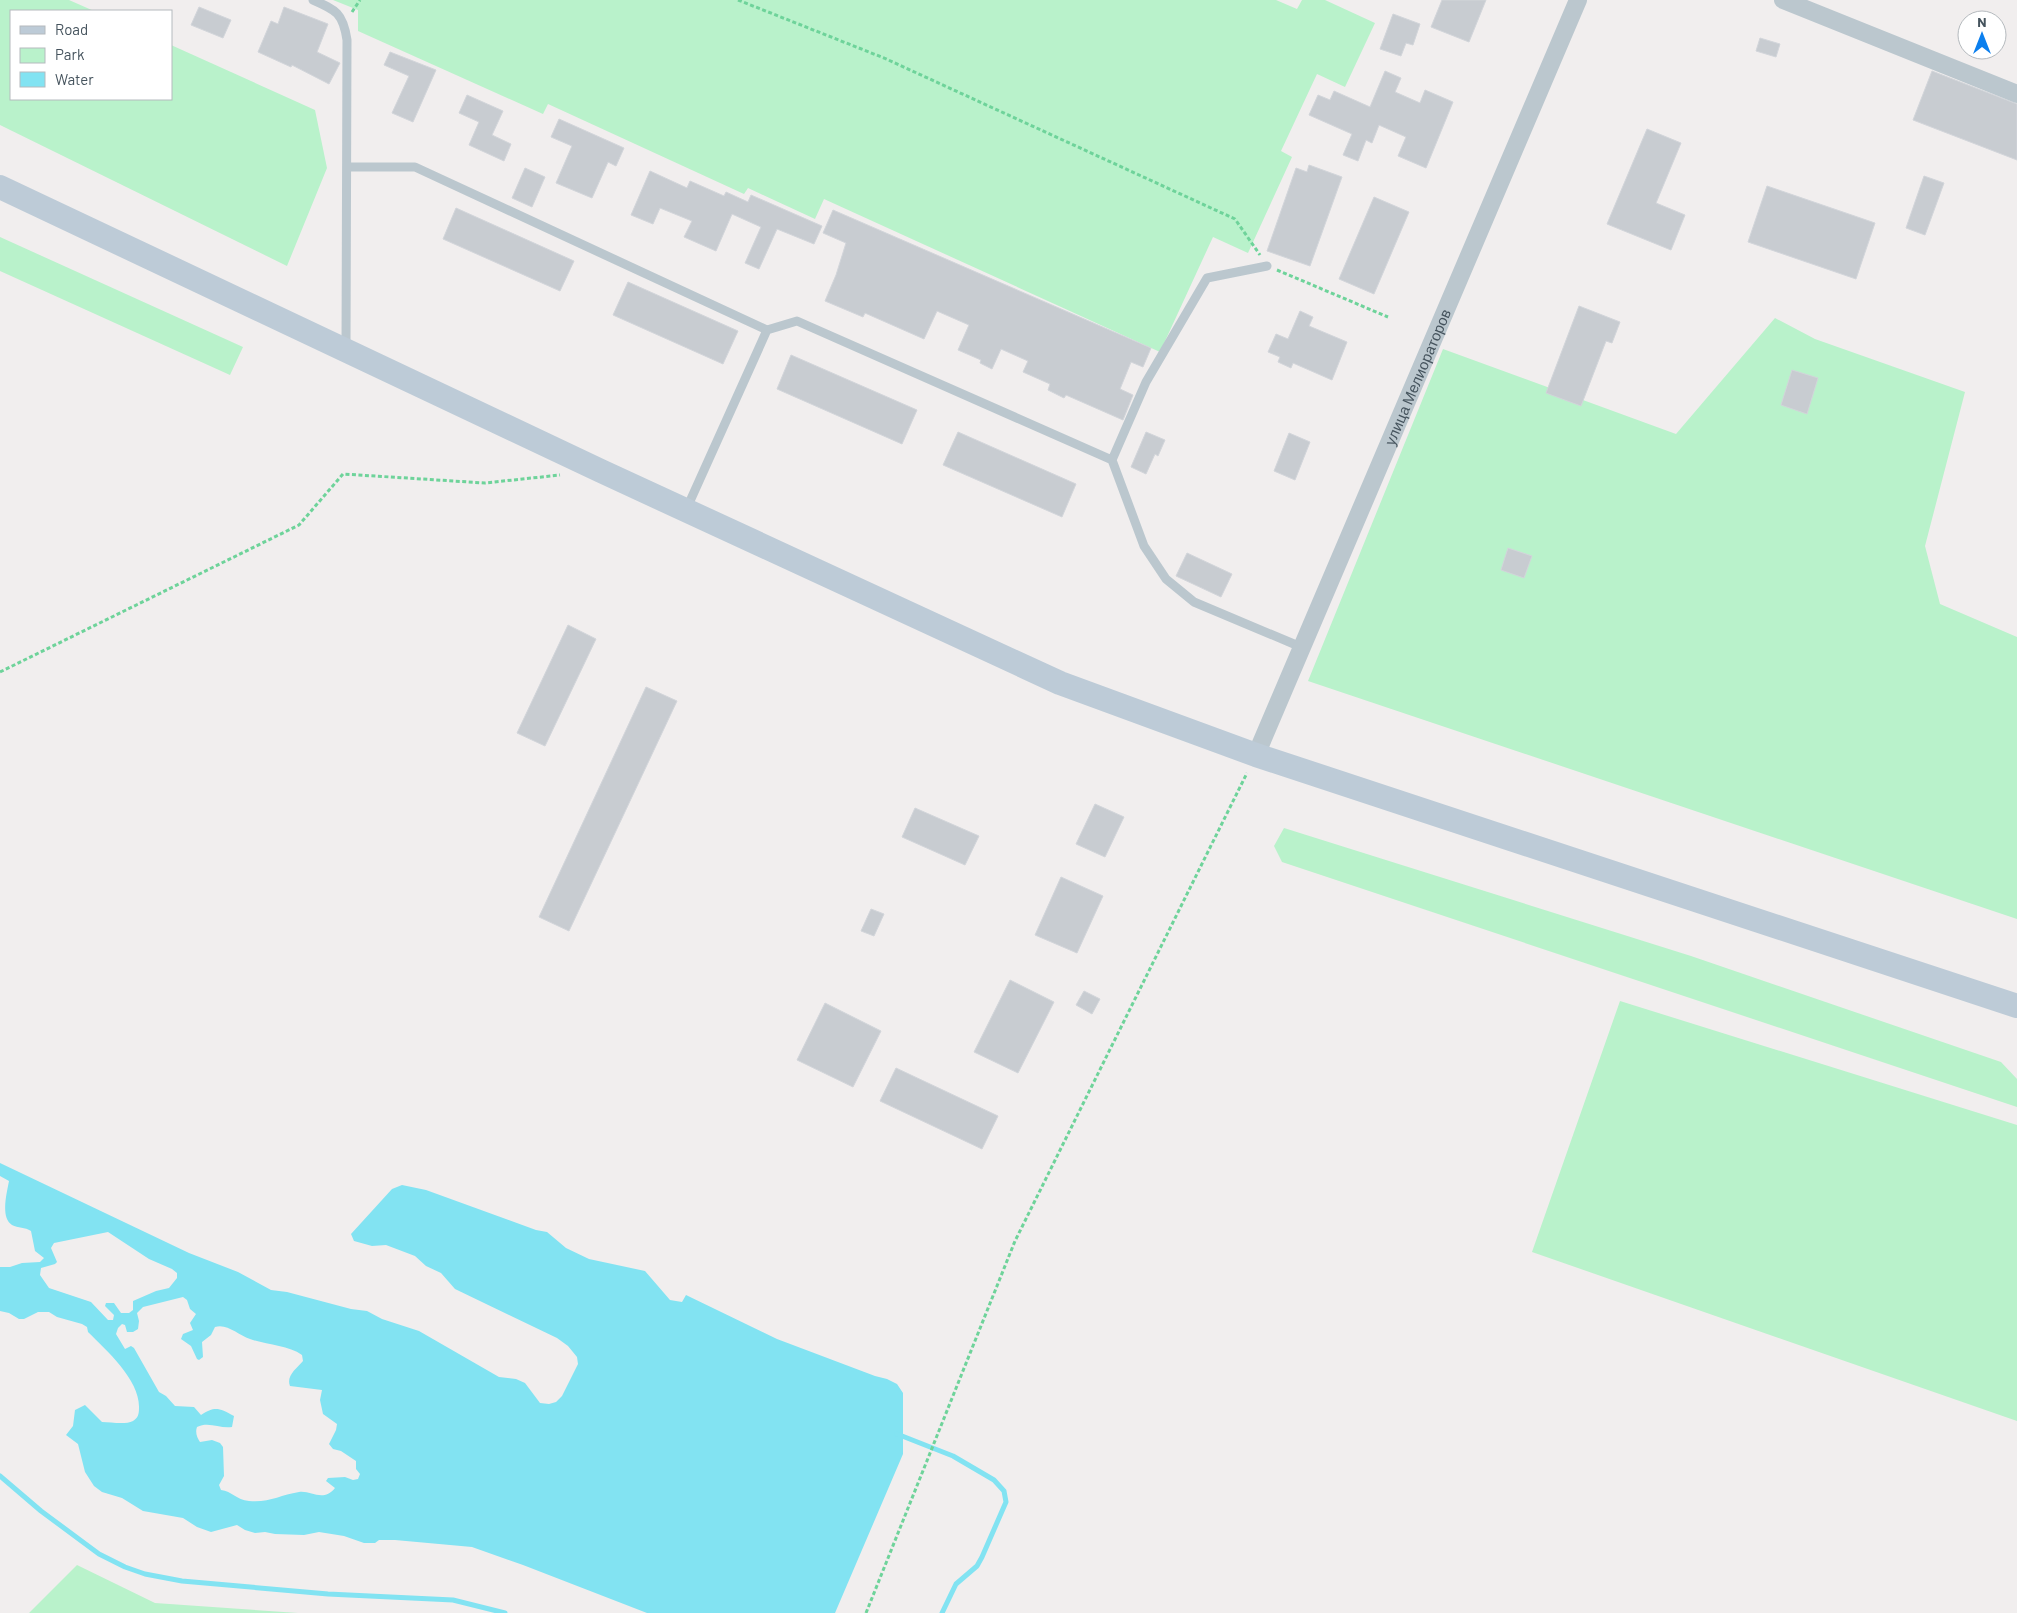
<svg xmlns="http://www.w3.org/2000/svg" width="2017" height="1613" font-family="Barlow,sans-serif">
	<rect width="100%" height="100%" fill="#f1eeee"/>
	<path fill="#b9f2cb" d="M 0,0 L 69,0 L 94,11 L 11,11 L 11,99 L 171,99 L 171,45 L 315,110 L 327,168 L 287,266 L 0,125 Z
		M 333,0 L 1276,0 L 1297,9 L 1302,0 L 1325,0 L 1375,23 L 1345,87 L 1317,74 L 1281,151 L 1292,157 L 1248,253 L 1213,237 L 1160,352 L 824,199 L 815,219 L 748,188 L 744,194 L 548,104 L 543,114 L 358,31 L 358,10 Z
		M 0,237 L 243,347 L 230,375 L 0,271 Z
		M 1775,318 L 1815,339 L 1965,392 L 1925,546 L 1940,604 L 2017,637 L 2017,919 L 1308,681 L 1443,349 L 1676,434 Z
		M 1284,828 L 1691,956 L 2001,1062 L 2017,1079 L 2017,1107 L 1282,862 L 1274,846 Z
		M 1620,1001 L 2017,1125 L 2017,1421 L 1532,1252 Z
		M 77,1565 L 155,1603 L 298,1613 L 29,1613 Z"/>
	<path fill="#82e3f2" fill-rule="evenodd" d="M 0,1163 L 189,1253 L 238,1272 L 271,1290 L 287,1292 L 351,1309 L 367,1311 L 382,1319 L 419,1331 L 499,1377 L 516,1379 L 525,1383 L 540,1403 L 549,1404 L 556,1402 L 562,1396 L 578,1364 L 577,1357 L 568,1346 L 557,1338 L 455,1289 L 441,1273 L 426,1266 L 415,1256 L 386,1245 L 372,1246 L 354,1241 L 351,1234 L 392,1189 L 402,1185 L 426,1190 L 536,1230 L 547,1232 L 566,1248 L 589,1259 L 645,1271 L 670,1300 L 682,1302 L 686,1295 L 777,1339 L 875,1376 L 887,1379 L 897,1384 L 903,1393 L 903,1454 L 835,1613 L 647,1613 L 523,1565 L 472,1547 L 395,1540 L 379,1540 L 375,1543 L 364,1543 L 344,1536 L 319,1532 L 304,1535 L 275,1534 L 265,1532 L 255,1533 L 245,1530 L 237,1525 L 211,1532 L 197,1527 L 183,1518 L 143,1511 L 122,1498 L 102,1492 L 94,1486 L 85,1472 L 78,1444 L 66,1435 L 73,1426 L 75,1410 L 85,1405 L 102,1422 C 111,1422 125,1425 133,1421 C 138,1418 139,1414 139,1408 C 140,1380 107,1351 88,1332 L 87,1327 L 82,1324 L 57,1317 L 49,1312 L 38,1312 L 24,1319 L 19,1319 L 9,1313 L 0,1311 L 0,1267 L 10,1267 L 22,1263 L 40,1262 L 44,1258 L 35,1251 L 31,1231 C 25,1227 18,1228 12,1225 C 0,1218 7,1192 9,1181 L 0,1176 ZM 108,1232 L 149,1259 L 172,1269 L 177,1273 L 177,1278 L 169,1288 L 156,1291 L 133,1301 L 133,1310 L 129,1313 L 121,1313 L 114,1303 L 106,1303 L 105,1306 L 114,1315 L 113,1320 L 108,1320 L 91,1302 L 49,1288 L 40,1275 L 41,1268 L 55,1264 L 57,1262 L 51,1248 L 54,1243 ZM 183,1297 L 187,1300 L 190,1309 L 196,1314 L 190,1323 L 193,1330 L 183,1334 L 181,1339 L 191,1346 L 197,1359 L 199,1360 L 203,1357 L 202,1342 L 211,1335 L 215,1327 C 227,1323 238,1335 250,1339 C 266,1345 288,1345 302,1355 L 303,1361 C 296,1369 286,1376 290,1386 L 322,1390 L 320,1400 L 323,1414 L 337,1424 L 336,1430 L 329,1444 L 333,1449 L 341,1451 L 356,1461 L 356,1469 L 360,1474 L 358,1479 L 353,1480 L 345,1477 L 328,1478 L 326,1481 L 335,1488 C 323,1503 311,1490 299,1492 C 280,1495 269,1503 249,1501 C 236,1500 232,1491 221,1490 L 219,1485 L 224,1476 L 223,1447 L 220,1443 L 212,1440 L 200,1442 C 197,1438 195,1432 197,1427 C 209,1421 220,1429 232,1427 L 234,1416 C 219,1408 215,1406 201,1415 L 194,1407 L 175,1406 L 166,1396 L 159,1392 L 134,1348 L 131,1346 L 125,1349 L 116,1334 L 118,1328 L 122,1324 L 125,1325 L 127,1332 L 133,1332 L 138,1329 L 139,1321 L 137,1313 L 143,1307 Z"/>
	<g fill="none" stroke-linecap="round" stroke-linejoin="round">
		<path stroke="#82e3f2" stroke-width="5" d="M 897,1434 L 953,1456 L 994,1480 L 1004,1491 L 1006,1502 L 982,1557 L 977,1566 L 956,1584 L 942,1613
			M 0,1476 L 41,1511 L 99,1554 L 125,1567 L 145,1574 L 182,1581 L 328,1594 L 453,1600 L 505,1613"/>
	</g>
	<path fill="#c8ccd1" stroke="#d2d5da" d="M 1442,0 L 1486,0 L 1469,42 L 1431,27 Z
		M 199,7 L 231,20 L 223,38 L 191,25 Z
		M 284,7 L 328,24 L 317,52 L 340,63 L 329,84 L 292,65 L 291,67 L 258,52 L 271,21 L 278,24 Z
		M 1393,14 L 1420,24 L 1413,45 L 1406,43 L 1401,56 L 1380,49 Z
		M 1760,38 L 1780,44 L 1776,57 L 1756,51 Z
		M 390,52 L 436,70 L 413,122 L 392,113 L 409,76 L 384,65 Z
		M 1385,71 L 1401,78 L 1395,92 L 1420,103 L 1425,90 L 1453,102 L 1426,168 L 1398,156 L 1406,137 L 1379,125 L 1372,143 L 1366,140 L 1358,161 L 1343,155 L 1352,134 L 1309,115 L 1318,95 L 1330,100 L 1334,91 L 1370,107 Z
		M 1932,71 L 2017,104 L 2017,160 L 1913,120 Z
		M 467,95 L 503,111 L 492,135 L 511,144 L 504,161 L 469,145 L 479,122 L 459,113 Z
		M 559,119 L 624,148 L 616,166 L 608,162 L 592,198 L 556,183 L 572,146 L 551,137 Z
		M 1647,129 L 1681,143 L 1656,203 L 1685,215 L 1671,250 L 1607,224 Z
		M 1309,165 L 1342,177 L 1310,266 L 1267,251 L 1296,168 L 1307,172 Z
		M 525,168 L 545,177 L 532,207 L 512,198 Z
		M 650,171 L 687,188 L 690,181 L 724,196 L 726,192 L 748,202 L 751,195 L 822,226 L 814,244 L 777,229 L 759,269 L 745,263 L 761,227 L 732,214 L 716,251 L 684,237 L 692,221 L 660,208 L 653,224 L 631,215 Z
		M 1924,176 L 1944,183 L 1925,235 L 1906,228 Z
		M 1767,186 L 1875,223 L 1856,279 L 1748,242 Z
		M 1374,197 L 1409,212 L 1374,294 L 1339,279 Z
		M 456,208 L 574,261 L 560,291 L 443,239 Z
		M 833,210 L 1151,348 L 1143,367 L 1131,362 L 1120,389 L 1133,395 L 1123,420 L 1066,395 L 1064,398 L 1048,390 L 1050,384 L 1023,372 L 1028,361 L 1001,349 L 992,369 L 980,363 L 981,360 L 958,350 L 969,325 L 937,311 L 924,339 L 865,313 L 863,317 L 825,301 L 836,275 L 846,243 L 823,233 Z
		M 628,282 L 738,331 L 723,364 L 613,315 Z
		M 1579,306 L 1620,322 L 1612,343 L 1606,341 L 1581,406 L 1546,393 Z
		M 1300,311 L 1313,317 L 1309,326 L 1347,342 L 1332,380 L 1293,363 L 1291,368 L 1278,362 L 1280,357 L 1268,352 L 1276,334 L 1288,339 Z
		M 791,355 L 917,410 L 902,444 L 777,389 Z
		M 1792,370 L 1818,378 L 1807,414 L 1781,405 Z
		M 958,432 L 1076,484 L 1062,517 L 943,465 Z
		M 1146,432 L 1165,440 L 1158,456 L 1155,454 L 1146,474 L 1131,467 Z
		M 1289,433 L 1310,442 L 1295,480 L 1274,471 Z
		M 1508,548 L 1532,556 L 1524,578 L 1501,570 Z
		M 1187,553 L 1232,574 L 1221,597 L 1176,576 Z
		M 568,625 L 596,639 L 545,746 L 517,733 Z
		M 646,687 L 677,701 L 569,931 L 539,917 Z
		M 1095,804 L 1124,817 L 1105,857 L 1076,844 Z
		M 915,808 L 979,836 L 965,865 L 902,837 Z
		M 1061,877 L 1103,896 L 1077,953 L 1035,935 Z
		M 871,909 L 884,914 L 874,936 L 861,931 Z
		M 1010,980 L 1054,1002 L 1018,1073 L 974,1052 Z
		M 1084,991 L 1100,999 L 1092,1014 L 1076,1005 Z
		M 825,1003 L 881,1031 L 853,1087 L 797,1060 Z
		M 896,1068 L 998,1116 L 982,1149 L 880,1101 Z"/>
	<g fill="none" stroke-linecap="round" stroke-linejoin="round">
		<path stroke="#6ed39a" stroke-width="3" stroke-dasharray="4 2.5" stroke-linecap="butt" d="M 738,0 L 884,58 L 1235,219 L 1260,255
			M 352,12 L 360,0
			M 1277,270 L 1388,317
			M 0,672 L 299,525 L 343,474 L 485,483 L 560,475
			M 866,1613 L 1015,1241 L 1247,773"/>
		<path stroke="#bbc7ce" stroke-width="9" d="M 313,0 C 336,10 343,13 347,40 L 346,348
			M 347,167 L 415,167 L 767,330 L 797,321 L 1112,460 L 1144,546 L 1166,579 L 1194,602 L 1301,647
			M 1112,460 L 1146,382 L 1207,278 L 1267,266
			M 686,510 L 767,330"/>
		<g stroke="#bbc7ce" stroke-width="18">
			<path d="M 1783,0 L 2017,94"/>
			<path id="s1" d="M 1256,755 L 1578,0"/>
		</g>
		<path stroke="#bdcbd7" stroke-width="24" d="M 0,187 L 601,471 L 1060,683 L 1256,755 L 2017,1006"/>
	</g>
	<g text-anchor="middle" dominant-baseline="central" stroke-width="4" stroke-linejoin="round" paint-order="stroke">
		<g font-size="15" fill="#45535d" stroke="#fff">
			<text stroke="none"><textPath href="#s1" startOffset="411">улица Мелиораторов</textPath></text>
		</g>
	</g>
	<rect x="10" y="10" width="162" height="90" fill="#ffffff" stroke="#b5babe"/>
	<rect x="20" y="26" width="25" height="8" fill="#bdcbd7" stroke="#b5babe"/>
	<text x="55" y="35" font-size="15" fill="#45535d">Road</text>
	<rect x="20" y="48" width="25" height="15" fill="#b9f2cb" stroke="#b5babe"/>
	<text x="55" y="60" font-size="15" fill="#45535d">Park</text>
	<rect x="20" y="72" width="25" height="15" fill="#82e3f2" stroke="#b5babe"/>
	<text x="55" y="85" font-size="15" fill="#45535d">Water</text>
	<g transform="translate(1982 35)"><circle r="24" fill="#ffffff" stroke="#b5babe"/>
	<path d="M0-4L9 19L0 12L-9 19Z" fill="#0b7fee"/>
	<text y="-8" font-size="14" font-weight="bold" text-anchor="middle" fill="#45535d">N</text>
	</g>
</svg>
